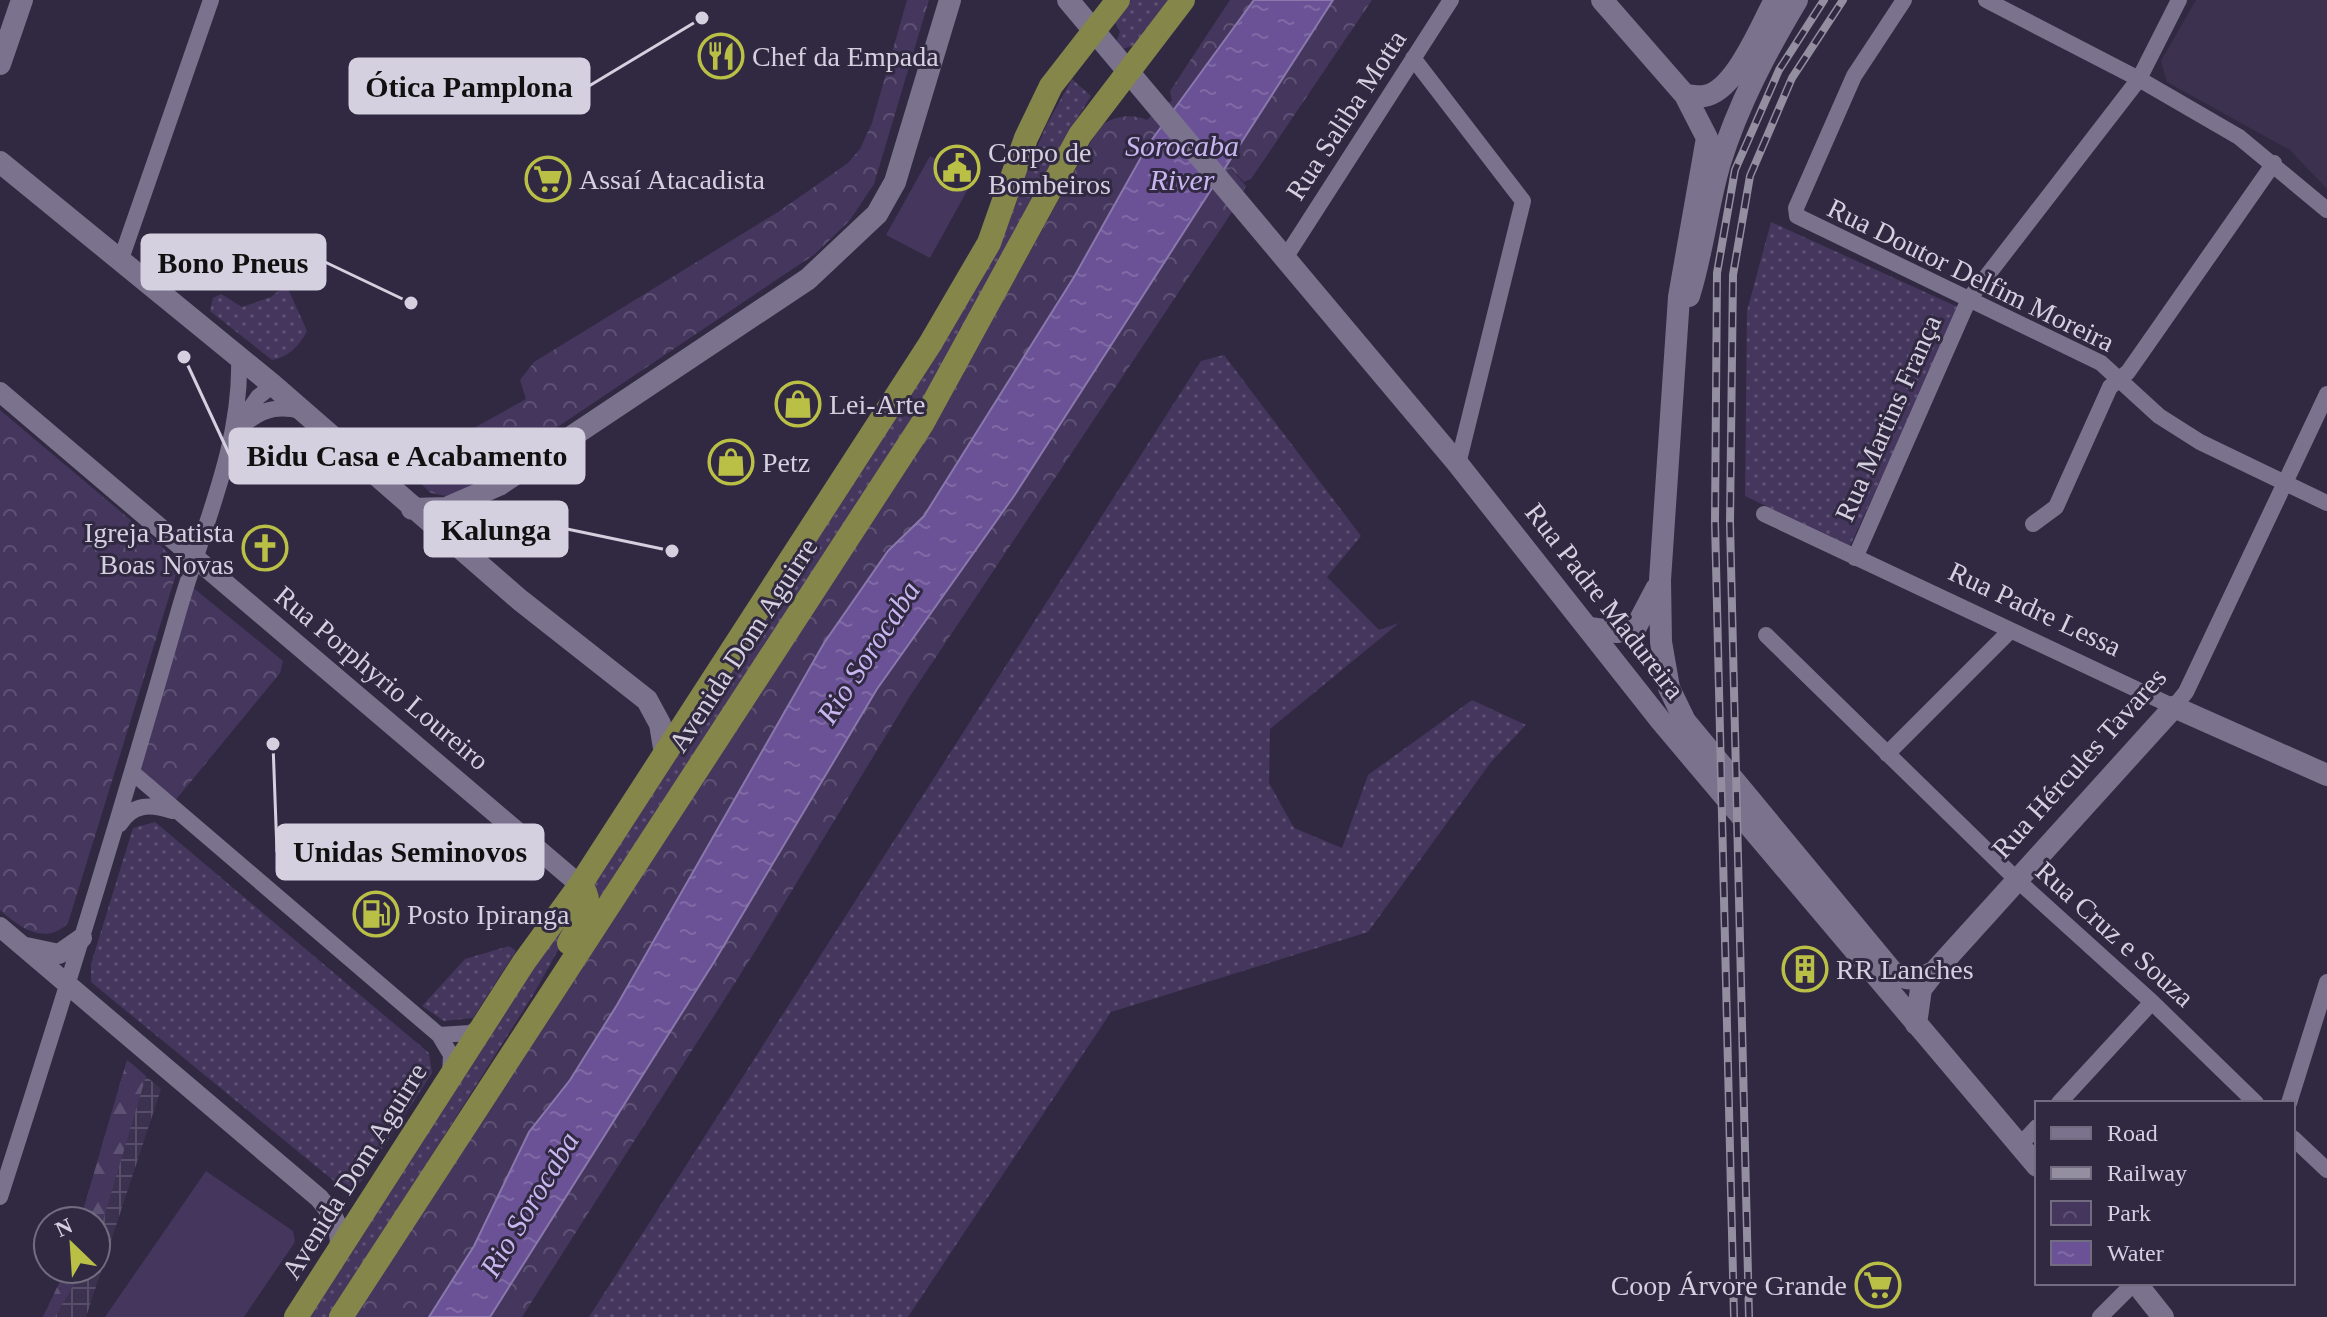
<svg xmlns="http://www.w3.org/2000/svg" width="2327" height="1317" font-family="Georgia,serif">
	<defs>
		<pattern id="industrial-grid" width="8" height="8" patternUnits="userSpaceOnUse" patternTransform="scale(2)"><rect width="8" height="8" fill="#3c3250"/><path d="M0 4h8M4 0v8" fill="none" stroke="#574f69"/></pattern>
		<pattern id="grass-dots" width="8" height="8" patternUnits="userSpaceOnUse" patternTransform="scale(2)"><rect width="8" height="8" fill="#44365d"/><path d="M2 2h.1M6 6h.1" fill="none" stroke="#5e5274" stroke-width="1.8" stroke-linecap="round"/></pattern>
		<pattern id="forest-firs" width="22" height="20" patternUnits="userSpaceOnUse" patternTransform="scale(2)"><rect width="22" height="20" fill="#44365d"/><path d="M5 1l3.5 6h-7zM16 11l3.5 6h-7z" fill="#5e5274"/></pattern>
		<pattern id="park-crowns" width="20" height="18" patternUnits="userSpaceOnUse" patternTransform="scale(2)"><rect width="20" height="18" fill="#44365d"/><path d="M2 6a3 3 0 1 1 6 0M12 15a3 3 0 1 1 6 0" fill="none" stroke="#5e5274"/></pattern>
		<pattern id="water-ripples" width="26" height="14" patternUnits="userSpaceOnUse" patternTransform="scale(2)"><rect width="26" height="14" fill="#6b5297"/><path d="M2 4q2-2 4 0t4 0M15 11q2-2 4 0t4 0" fill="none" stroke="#7f6aa5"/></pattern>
	</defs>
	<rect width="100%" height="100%" fill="#312941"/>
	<path fill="#3c3250" d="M 2196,0 L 2327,0 L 2327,189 L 2290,150 L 2167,82 L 2161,61 Z"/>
	<path fill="url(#industrial-grid)" d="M 127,1060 L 161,1089 L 86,1317 L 43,1317 L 66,1269 L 96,1269 L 96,1221 L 80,1221 Z"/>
	<path fill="url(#grass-dots)" d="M 1131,0 L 1172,0 L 1136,45 L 1122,49 L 1116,42 L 1120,32 L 1113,19 Z
		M 1072,79 L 1091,96 L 1062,143 L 904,436 L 595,907 L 590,885 L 932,363 L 980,281 L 1047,124 Z
		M 1771,222 L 1960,308 L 1850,546 L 1745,496 L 1747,311 Z
		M 282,288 L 289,291 L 307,331 C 300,345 289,357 272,360 L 210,311 L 213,298 L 221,294 L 242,307 L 271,297 Z
		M 1224,355 L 1361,536 L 1327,577 L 1379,630 L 1399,623 L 1270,729 L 1269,783 L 1294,828 L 1342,848 L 1368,775 L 1472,700 L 1526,725 L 1491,762 L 1368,932 L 1111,1012 L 908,1317 L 589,1317 L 1201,361 Z
		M 155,822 L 429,1053 L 432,1073 L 360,1183 L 345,1190 L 91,982 L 91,964 L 133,828 Z
		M 577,899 L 577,916 L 533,995 L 330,1317 L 308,1317 Z
		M 509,946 L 516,951 L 473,1018 L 444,1021 L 422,1006 L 465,959 Z"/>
	<path fill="url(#forest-firs)" d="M 127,1060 L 146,1076 L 96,1244 L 96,1221 L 80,1221 Z
		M 66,1269 L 83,1269 L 55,1317 L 43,1317 Z"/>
	<path fill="url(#park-crowns)" d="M 907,0 L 929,0 L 874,184 L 850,220 L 815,254 L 465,489 L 446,496 L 431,493 L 378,445 L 377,441 L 381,439 L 390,446 L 429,453 L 526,399 L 520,380 L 534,362 L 778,212 L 848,163 L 860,149 L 872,123 Z
		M 1230,0 L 1372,0 L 1251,179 L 1244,182 L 1223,160 L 1246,186 L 1232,212 L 910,696 L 754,953 L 522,1317 L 354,1317 L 973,355 L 1099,127 C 1113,116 1131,113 1147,120 L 1163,104 L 1172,101 L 1170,91 Z
		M 0,410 L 159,544 L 170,555 L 177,571 L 68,923 C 46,946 20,928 0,910 Z
		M 191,586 L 283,661 L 280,673 L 174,802 L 138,771 Z"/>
	<path fill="#44365d" d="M 930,156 L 973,180 L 930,258 L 886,235 Z
		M 206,1171 L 293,1231 L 295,1242 L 244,1317 L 105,1317 Z"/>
	<path fill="url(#water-ripples)" stroke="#8a78ad" stroke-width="2" d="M 1254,0 L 1333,0 L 1014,496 L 877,689 L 714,962 L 490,1317 L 429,1317 L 474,1246 L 529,1132 L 570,1080 L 617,1005 L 824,643 L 888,551 L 924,516 L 1074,277 L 1148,145 Z"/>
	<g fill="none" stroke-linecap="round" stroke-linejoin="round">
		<path stroke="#7b728e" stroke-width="16" d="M 1904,0 L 1854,76 L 1796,208 L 1797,216 L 2101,363 L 2159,416 L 2200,442 L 2327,503
			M 1986,0 L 2139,79 L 2239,137 L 2327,210
			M 1413,58 L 1523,201 L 1458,464
			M 1285,258 L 1451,0
			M 121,259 L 211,0
			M 242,420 L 258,397 L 273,385
			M 235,432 C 257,412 272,404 301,411
			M 1764,514 L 2174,707 L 2186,692 L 2327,394
			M 2033,524 L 2056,507 L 2110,387 L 2128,372 L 2274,163
			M 1855,558 L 1969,299 L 2139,79 L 2179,0
			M 1766,635 L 2016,879 L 2152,1002 L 2256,1103
			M 1887,754 L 2010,631
			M 133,773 L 439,1035 L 451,1055 L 450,1074
			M 120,824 C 133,803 151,804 172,811
			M 439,1035 L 470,1033 L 482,1027
			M 2059,1103 L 2152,1002
			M 2289,1103 L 2327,982
			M 2293,1138 L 2327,1170
			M 2020,1145 L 2037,1127
			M 0,1197 C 63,1002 123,806 179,610 C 203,526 242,445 239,357
			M 2100,1317 L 2134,1283"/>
		<path stroke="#7b728e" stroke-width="20" d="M 0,392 L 580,885
			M 0,927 L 319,1198 C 333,1214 343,1230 339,1252
			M 26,947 L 59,954 L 82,938"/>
		<path stroke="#7b728e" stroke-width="22" d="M 1068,0 L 1458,464 L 1661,721 L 2037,1166
			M 1602,0 L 1685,95 L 1707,138 L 1679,297 L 1660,580 L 1661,642 L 1669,688 L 1685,721 L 1891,970 C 1906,983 1919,980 1935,971
			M 0,64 L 22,0
			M 1685,95 C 1690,95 1698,97 1704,96 C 1735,92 1761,25 1775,0
			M 0,162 L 273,385 L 520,600 L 647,700 L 660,724 L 665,754
			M 1689,296 C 1703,252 1707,207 1720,163 C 1738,105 1766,52 1797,0
			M 412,509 L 446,508 L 499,485 L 808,279 L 877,214 L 895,182 L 950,0
			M 1590,628 L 1617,632 L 1636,627 L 1656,589
			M 1916,1024 L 1921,989 L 1935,971 L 2174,707 L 2327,775
			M 2136,1283 L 2163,1317"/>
		<path stroke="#84864a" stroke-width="24" d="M 569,943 C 579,924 597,903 580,885
			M 296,1317 L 524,962 L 580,885 L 930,344 L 989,243 L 1026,138 L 1051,86 L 1118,0
			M 341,1317 L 922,424 L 1080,135 L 1183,0"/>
		<g stroke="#938ea0" stroke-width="8">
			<path id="rail" d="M 1734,1317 L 1715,522 L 1717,273 L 1735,170 L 1779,70 L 1824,0
				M 1749,1317 L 1730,523 L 1733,275 L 1750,176 L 1792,78 L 1843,0"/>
		</g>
		<use href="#rail" stroke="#312941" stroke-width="5" stroke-dasharray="15" stroke-linecap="butt"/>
	</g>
	<defs>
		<g id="restaurant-ring" transform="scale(2.3)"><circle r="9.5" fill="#312941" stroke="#bac046" stroke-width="1.5"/><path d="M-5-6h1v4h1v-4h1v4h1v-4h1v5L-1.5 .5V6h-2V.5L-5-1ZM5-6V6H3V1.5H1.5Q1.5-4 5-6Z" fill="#bac046"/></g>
		<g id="civic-ring" transform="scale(2.3)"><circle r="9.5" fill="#312941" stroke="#bac046" stroke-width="1.5"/><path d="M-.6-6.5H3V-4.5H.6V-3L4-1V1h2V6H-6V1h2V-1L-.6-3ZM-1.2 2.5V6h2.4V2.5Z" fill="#bac046"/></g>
		<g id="supermarket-ring" transform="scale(2.3)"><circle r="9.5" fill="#312941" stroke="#bac046" stroke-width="1.5"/><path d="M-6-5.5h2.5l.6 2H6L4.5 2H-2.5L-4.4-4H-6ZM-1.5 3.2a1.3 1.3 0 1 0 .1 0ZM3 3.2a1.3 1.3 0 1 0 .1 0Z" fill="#bac046"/></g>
		<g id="shop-ring" transform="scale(2.3)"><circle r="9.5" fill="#312941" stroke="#bac046" stroke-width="1.5"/><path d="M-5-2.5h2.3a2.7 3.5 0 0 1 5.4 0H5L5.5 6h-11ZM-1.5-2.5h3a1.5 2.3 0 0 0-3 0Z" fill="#bac046"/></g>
		<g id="church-ring" transform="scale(2.3)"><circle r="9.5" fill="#312941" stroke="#bac046" stroke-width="1.5"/><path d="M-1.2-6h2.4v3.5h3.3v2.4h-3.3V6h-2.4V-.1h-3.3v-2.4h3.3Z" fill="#bac046"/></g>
		<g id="fuel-ring" transform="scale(2.3)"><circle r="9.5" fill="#312941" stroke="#bac046" stroke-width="1.5"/><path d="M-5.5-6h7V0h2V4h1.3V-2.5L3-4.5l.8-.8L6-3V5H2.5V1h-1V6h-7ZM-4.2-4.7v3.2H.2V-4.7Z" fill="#bac046"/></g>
		<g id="building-ring" transform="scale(2.3)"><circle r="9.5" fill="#312941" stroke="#bac046" stroke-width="1.5"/><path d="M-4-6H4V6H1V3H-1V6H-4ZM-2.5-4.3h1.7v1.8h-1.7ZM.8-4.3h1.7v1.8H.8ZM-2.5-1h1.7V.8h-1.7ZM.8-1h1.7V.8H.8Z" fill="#bac046"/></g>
	</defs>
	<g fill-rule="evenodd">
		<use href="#restaurant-ring" x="721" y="56"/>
		<use href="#civic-ring" x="957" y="168"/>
		<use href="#supermarket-ring" x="548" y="179"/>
		<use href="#shop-ring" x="798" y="404"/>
		<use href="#shop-ring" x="731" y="462"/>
		<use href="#church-ring" x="265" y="548"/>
		<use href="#fuel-ring" x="376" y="914"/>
		<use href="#building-ring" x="1805" y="969"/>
		<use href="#supermarket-ring" x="1878" y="1285"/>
	</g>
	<g text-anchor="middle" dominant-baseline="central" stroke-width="6" stroke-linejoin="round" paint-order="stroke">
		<g font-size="28" fill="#d4d0df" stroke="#312941" text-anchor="start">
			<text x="752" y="56">Chef da Empada</text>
			<text x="988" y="152">Corpo de<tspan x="988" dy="32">Bombeiros</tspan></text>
			<text x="579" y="179">Assaí Atacadista</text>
			<text x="829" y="404">Lei-Arte</text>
			<text x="762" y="462">Petz</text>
			<text x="234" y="532" text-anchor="end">Igreja Batista<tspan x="234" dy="32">Boas Novas</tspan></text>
			<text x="407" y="914">Posto Ipiranga</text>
			<text x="1836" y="969">RR Lanches</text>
			<text x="1847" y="1285" text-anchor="end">Coop Árvore Grande</text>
		</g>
		<g font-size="28" fill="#d4d0df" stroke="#312941">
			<text transform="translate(1346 115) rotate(-57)">Rua Saliba Motta</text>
			<text transform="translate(1971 275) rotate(26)">Rua Doutor Delfim Moreira</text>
			<text transform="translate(1888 418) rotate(-66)">Rua Martins França</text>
			<text transform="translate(1605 601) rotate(52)">Rua Padre Madureira</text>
			<text transform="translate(2035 609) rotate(25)">Rua Padre Lessa</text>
			<text transform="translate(743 645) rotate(-57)">Avenida Dom Aguirre</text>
			<text transform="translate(382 678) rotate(40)">Rua Porphyrio Loureiro</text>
			<text transform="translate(2079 763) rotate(-48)">Rua Hércules Tavares</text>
			<text transform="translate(2115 934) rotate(42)">Rua Cruz e Souza</text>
			<text transform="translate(354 1171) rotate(-58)">Avenida Dom Aguirre</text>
		</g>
		<g font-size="30" font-style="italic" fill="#c8b6f0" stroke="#312941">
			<text x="1182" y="145">Sorocaba<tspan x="1182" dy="34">River</tspan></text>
			<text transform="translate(868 652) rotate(-57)">Rio Sorocaba</text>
			<text transform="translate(529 1204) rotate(-59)">Rio Sorocaba</text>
		</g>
	</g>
	<path fill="none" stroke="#d4d0df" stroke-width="3" d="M702 18L589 86M411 303L325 262M184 357L230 456M672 551L567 529M273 744L277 852"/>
	<g fill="#d4d0df" stroke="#312941" stroke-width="3">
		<circle cx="702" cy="18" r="8"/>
		<circle cx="411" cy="303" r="8"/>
		<circle cx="184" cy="357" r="8"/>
		<circle cx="672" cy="551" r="8"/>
		<circle cx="273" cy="744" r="8"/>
	</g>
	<g fill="#d4d0df" stroke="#d4d0df" stroke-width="3">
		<rect x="350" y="59" width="239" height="54" rx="8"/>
		<rect x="142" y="235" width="183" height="54" rx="8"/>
		<rect x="230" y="429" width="354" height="54" rx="8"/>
		<rect x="425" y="502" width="142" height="54" rx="8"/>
		<rect x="277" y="825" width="266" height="54" rx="8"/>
	</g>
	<g font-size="30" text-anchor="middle" font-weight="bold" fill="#111">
		<text x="469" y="97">Ótica Pamplona</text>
		<text x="233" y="273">Bono Pneus</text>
		<text x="407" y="466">Bidu Casa e Acabamento</text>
		<text x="496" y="540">Kalunga</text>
		<text x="410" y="862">Unidas Seminovos</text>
	</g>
	<rect x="2035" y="1101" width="260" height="184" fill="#312941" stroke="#726c80" stroke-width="2"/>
	<rect x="2051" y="1127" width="40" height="12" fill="#7b728e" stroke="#726c80" stroke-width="2"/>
	<text x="2107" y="1141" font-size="24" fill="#d4d0df">Road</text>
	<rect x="2051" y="1167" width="40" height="12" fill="#938ea0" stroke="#726c80" stroke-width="2"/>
	<text x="2107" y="1181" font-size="24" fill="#d4d0df">Railway</text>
	<rect x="2051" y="1201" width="40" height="24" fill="url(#park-crowns)" stroke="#726c80" stroke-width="2"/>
	<text x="2107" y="1221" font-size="24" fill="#d4d0df">Park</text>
	<rect x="2051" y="1241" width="40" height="24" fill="url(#water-ripples)" stroke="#726c80" stroke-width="2"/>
	<text x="2107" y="1261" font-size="24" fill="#d4d0df">Water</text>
	<g transform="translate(72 1245) rotate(335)"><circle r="38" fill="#312941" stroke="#726c80" stroke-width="2"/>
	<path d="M0-6L14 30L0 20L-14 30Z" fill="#bac046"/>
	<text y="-12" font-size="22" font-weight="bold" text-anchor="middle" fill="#d4d0df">N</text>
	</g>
</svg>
